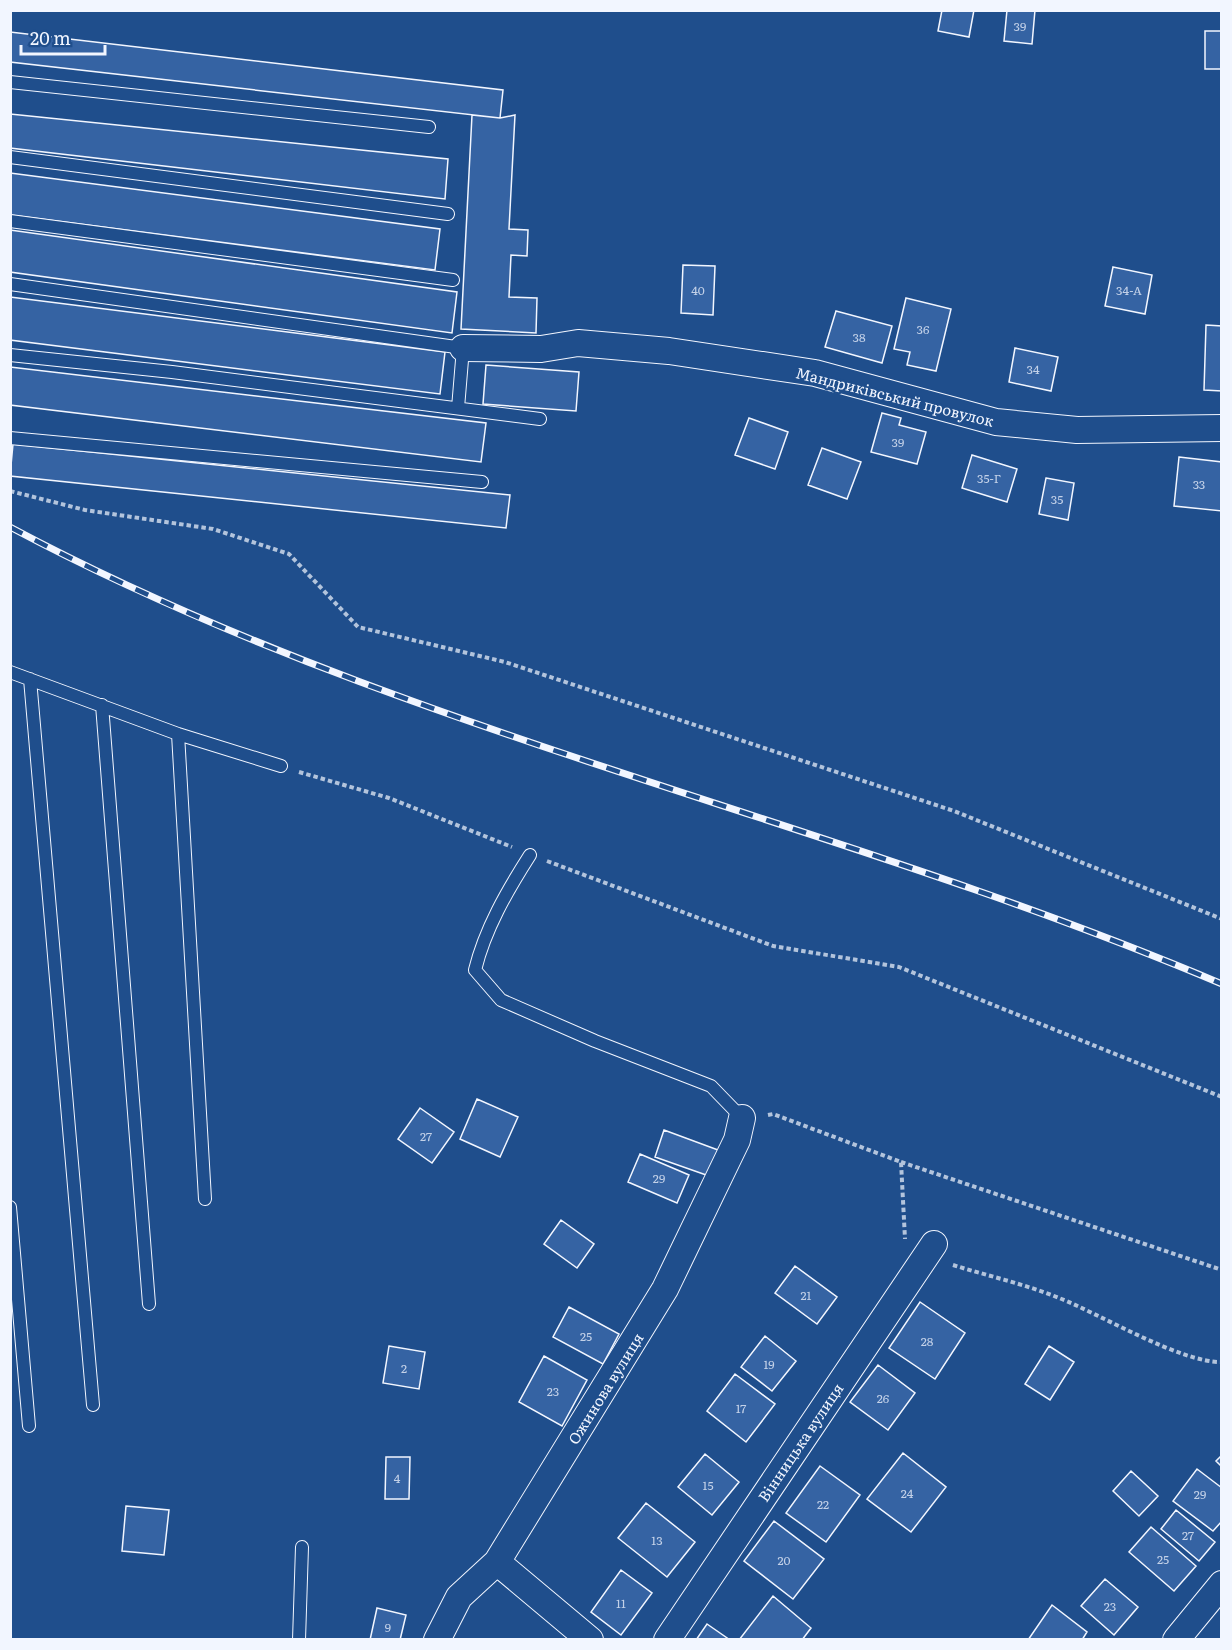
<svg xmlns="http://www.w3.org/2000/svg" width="1232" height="1650" font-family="Literata,serif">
	<rect width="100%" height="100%" fill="#1f4e8c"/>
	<path fill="#3563a3" stroke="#f2f6ff" stroke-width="1.5" d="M 942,10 L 974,10 L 969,37 L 938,31 Z
		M 1007,10 L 1035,10 L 1032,44 L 1004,41 Z
		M 1205,31 L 1222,31 L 1222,69 L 1205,69 Z
		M 10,32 L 503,90 L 500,118 L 10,62 Z
		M 10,114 L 448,159 L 445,199 L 10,148 Z
		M 472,115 L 500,118 L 515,115 L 509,229 L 528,230 L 527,256 L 511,255 L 509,297 L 537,298 L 536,333 L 461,329 Z
		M 10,173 L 440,229 L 435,270 L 10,215 Z
		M 10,230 L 457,292 L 452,333 L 10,272 Z
		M 683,265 L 715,266 L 713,315 L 681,313 Z
		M 1113,267 L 1152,275 L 1145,314 L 1105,306 Z
		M 10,297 L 445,352 L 440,394 L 10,340 Z
		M 906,298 L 951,309 L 936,371 L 907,365 L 910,352 L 894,349 Z
		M 836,311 L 892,326 L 882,363 L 825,347 Z
		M 1206,325 L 1222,326 L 1222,391 L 1204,390 Z
		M 1015,348 L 1058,357 L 1051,391 L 1009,382 Z
		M 486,365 L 579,372 L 576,411 L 483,404 Z
		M 10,367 L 486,423 L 481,462 L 10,405 Z
		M 882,413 L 901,418 L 899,425 L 926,432 L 917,464 L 871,452 Z
		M 749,418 L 788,432 L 775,469 L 735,455 Z
		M 13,444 L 510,495 L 506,528 L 10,476 Z
		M 822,448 L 861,462 L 847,499 L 808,485 Z
		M 972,455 L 1017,469 L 1007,502 L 962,488 Z
		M 1179,457 L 1222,462 L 1222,511 L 1174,506 Z
		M 1046,478 L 1074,483 L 1068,520 L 1039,514 Z
		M 477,1099 L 518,1117 L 500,1157 L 460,1139 Z
		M 420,1108 L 454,1132 L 432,1163 L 398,1139 Z
		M 664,1130 L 718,1150 L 709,1176 L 655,1157 Z
		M 640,1154 L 689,1175 L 677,1203 L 628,1182 Z
		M 561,1220 L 594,1244 L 577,1268 L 544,1244 Z
		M 795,1266 L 837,1297 L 817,1324 L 775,1293 Z
		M 920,1302 L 965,1333 L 935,1379 L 889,1348 Z
		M 569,1307 L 619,1334 L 603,1364 L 553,1337 Z
		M 765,1336 L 796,1361 L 772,1391 L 741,1367 Z
		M 389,1346 L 425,1352 L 419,1389 L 383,1383 Z
		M 1049,1346 L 1074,1362 L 1050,1400 L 1025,1384 Z
		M 544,1356 L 587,1380 L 562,1426 L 519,1402 Z
		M 878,1365 L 915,1393 L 888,1430 L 850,1402 Z
		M 735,1374 L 775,1404 L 746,1442 L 707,1411 Z
		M 903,1453 L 946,1487 L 911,1532 L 867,1499 Z
		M 705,1454 L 739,1482 L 712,1515 L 678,1487 Z
		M 1222,1455 L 1222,1467 L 1216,1461 Z
		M 386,1457 L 410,1457 L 409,1499 L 385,1499 Z
		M 820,1466 L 860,1495 L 826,1542 L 786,1513 Z
		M 1197,1469 L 1222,1488 L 1222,1521 L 1213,1531 L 1173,1501 Z
		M 1131,1471 L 1158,1496 L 1139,1516 L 1113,1491 Z
		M 646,1503 L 695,1542 L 667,1577 L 618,1538 Z
		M 126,1506 L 169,1510 L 164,1555 L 122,1551 Z
		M 1176,1510 L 1215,1542 L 1199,1561 L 1161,1529 Z
		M 774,1521 L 824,1559 L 793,1599 L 744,1561 Z
		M 1151,1527 L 1196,1566 L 1174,1591 L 1129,1552 Z
		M 621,1570 L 652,1593 L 621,1635 L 591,1612 Z
		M 1105,1579 L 1138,1607 L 1114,1635 L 1081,1606 Z
		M 773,1596 L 811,1628 L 802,1640 L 739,1640 Z
		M 1052,1605 L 1087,1632 L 1082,1640 L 1028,1640 Z
		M 377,1608 L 406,1615 L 400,1640 L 370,1640 Z
		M 707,1624 L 730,1640 L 696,1640 Z"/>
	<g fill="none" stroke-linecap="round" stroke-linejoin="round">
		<g stroke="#f2f6ff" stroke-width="14">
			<path id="lane" d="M 10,82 L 429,127
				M 10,157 L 448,214
				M 10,221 L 453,280
				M 10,284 L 463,348 L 458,408
				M 10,355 L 172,372 L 540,419
				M 10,438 L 482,482
				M 10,672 L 178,734 L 281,766
				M 30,679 L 93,1405
				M 102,705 L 149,1304
				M 178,734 L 205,1199
				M 530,855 C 507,891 485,929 475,970 L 501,1000 L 595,1041 L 711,1086 L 742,1118
				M 10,1207 L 29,1426
				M 299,1640 L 302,1547"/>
		</g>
		<g stroke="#f2f6ff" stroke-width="28">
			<path id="street" d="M 463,348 L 541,349 L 578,343 L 669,351 L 815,373 L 996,422 L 1077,430 L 1222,428
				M 497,1562 L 590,1640
				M 437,1640 L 459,1597 L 497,1562 L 665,1289 L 737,1140 L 742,1118
				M 667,1640 L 934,1244
				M 1176,1640 L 1222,1584"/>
		</g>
		<path stroke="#b3c4dc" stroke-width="4" stroke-dasharray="4.5 3" stroke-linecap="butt" d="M 10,491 L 85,510 L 213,529 L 289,554 L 358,627 L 505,662 L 954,811 L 1222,919
			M 299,772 L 389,798 L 512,847
			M 547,861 L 773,946 L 899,967 L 1222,1097
			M 768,1115 L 773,1114 L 901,1162 L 905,1239
			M 901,1162 L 1222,1270
			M 953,1265 C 988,1276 1025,1284 1059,1298 C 1100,1314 1181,1363 1222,1362"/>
		<use href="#lane" stroke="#1f4e8c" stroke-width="12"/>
		<use href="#street" stroke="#1f4e8c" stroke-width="26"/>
		<g stroke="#f2f6ff" stroke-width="7">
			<path id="rail" d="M 10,527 C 393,731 824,816 1222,984"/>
		</g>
		<use href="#rail" stroke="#1f4e8c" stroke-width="4.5" stroke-dasharray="14" stroke-linecap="butt"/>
	</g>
	<g text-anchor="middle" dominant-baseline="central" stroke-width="4.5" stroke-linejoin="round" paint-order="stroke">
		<g font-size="12" fill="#c3d1e8">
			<text x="1020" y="26">39</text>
			<text x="698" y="290">40</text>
			<text x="1129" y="290">34-А</text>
			<text x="923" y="329">36</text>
			<text x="859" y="337">38</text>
			<text x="1033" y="369">34</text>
			<text x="898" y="442">39</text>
			<text x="989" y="478">35-Г</text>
			<text x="1199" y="484">33</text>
			<text x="1057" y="499">35</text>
			<text x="426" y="1136">27</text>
			<text x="659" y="1178">29</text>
			<text x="806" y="1295">21</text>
			<text x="586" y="1336">25</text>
			<text x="927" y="1341">28</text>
			<text x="769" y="1364">19</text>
			<text x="404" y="1368">2</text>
			<text x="553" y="1391">23</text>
			<text x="883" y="1398">26</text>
			<text x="741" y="1408">17</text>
			<text x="397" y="1478">4</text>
			<text x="708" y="1485">15</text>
			<text x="907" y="1493">24</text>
			<text x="1200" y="1494">29</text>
			<text x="823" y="1504">22</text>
			<text x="1188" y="1535">27</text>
			<text x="657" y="1540">13</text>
			<text x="1163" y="1559">25</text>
			<text x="784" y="1560">20</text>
			<text x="621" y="1603">11</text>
			<text x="1110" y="1606">23</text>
			<text x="388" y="1627">9</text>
		</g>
		<g font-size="15" fill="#f2f6ff" stroke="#1f4e8c">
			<text transform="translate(895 396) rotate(14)">Мандриківський провулок</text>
			<text transform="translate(605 1388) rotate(-58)">Ожинова вулиця</text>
			<text transform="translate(800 1442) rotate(-56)">Вінницька вулиця</text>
		</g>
	</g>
	<rect width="1232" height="1650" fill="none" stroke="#f2f6ff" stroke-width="24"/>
	<path d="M21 45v9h84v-9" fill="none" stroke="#f2f6ff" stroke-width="3"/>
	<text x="30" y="45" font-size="18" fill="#f2f6ff" stroke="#1f4e8c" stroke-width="4.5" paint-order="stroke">20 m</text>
</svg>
